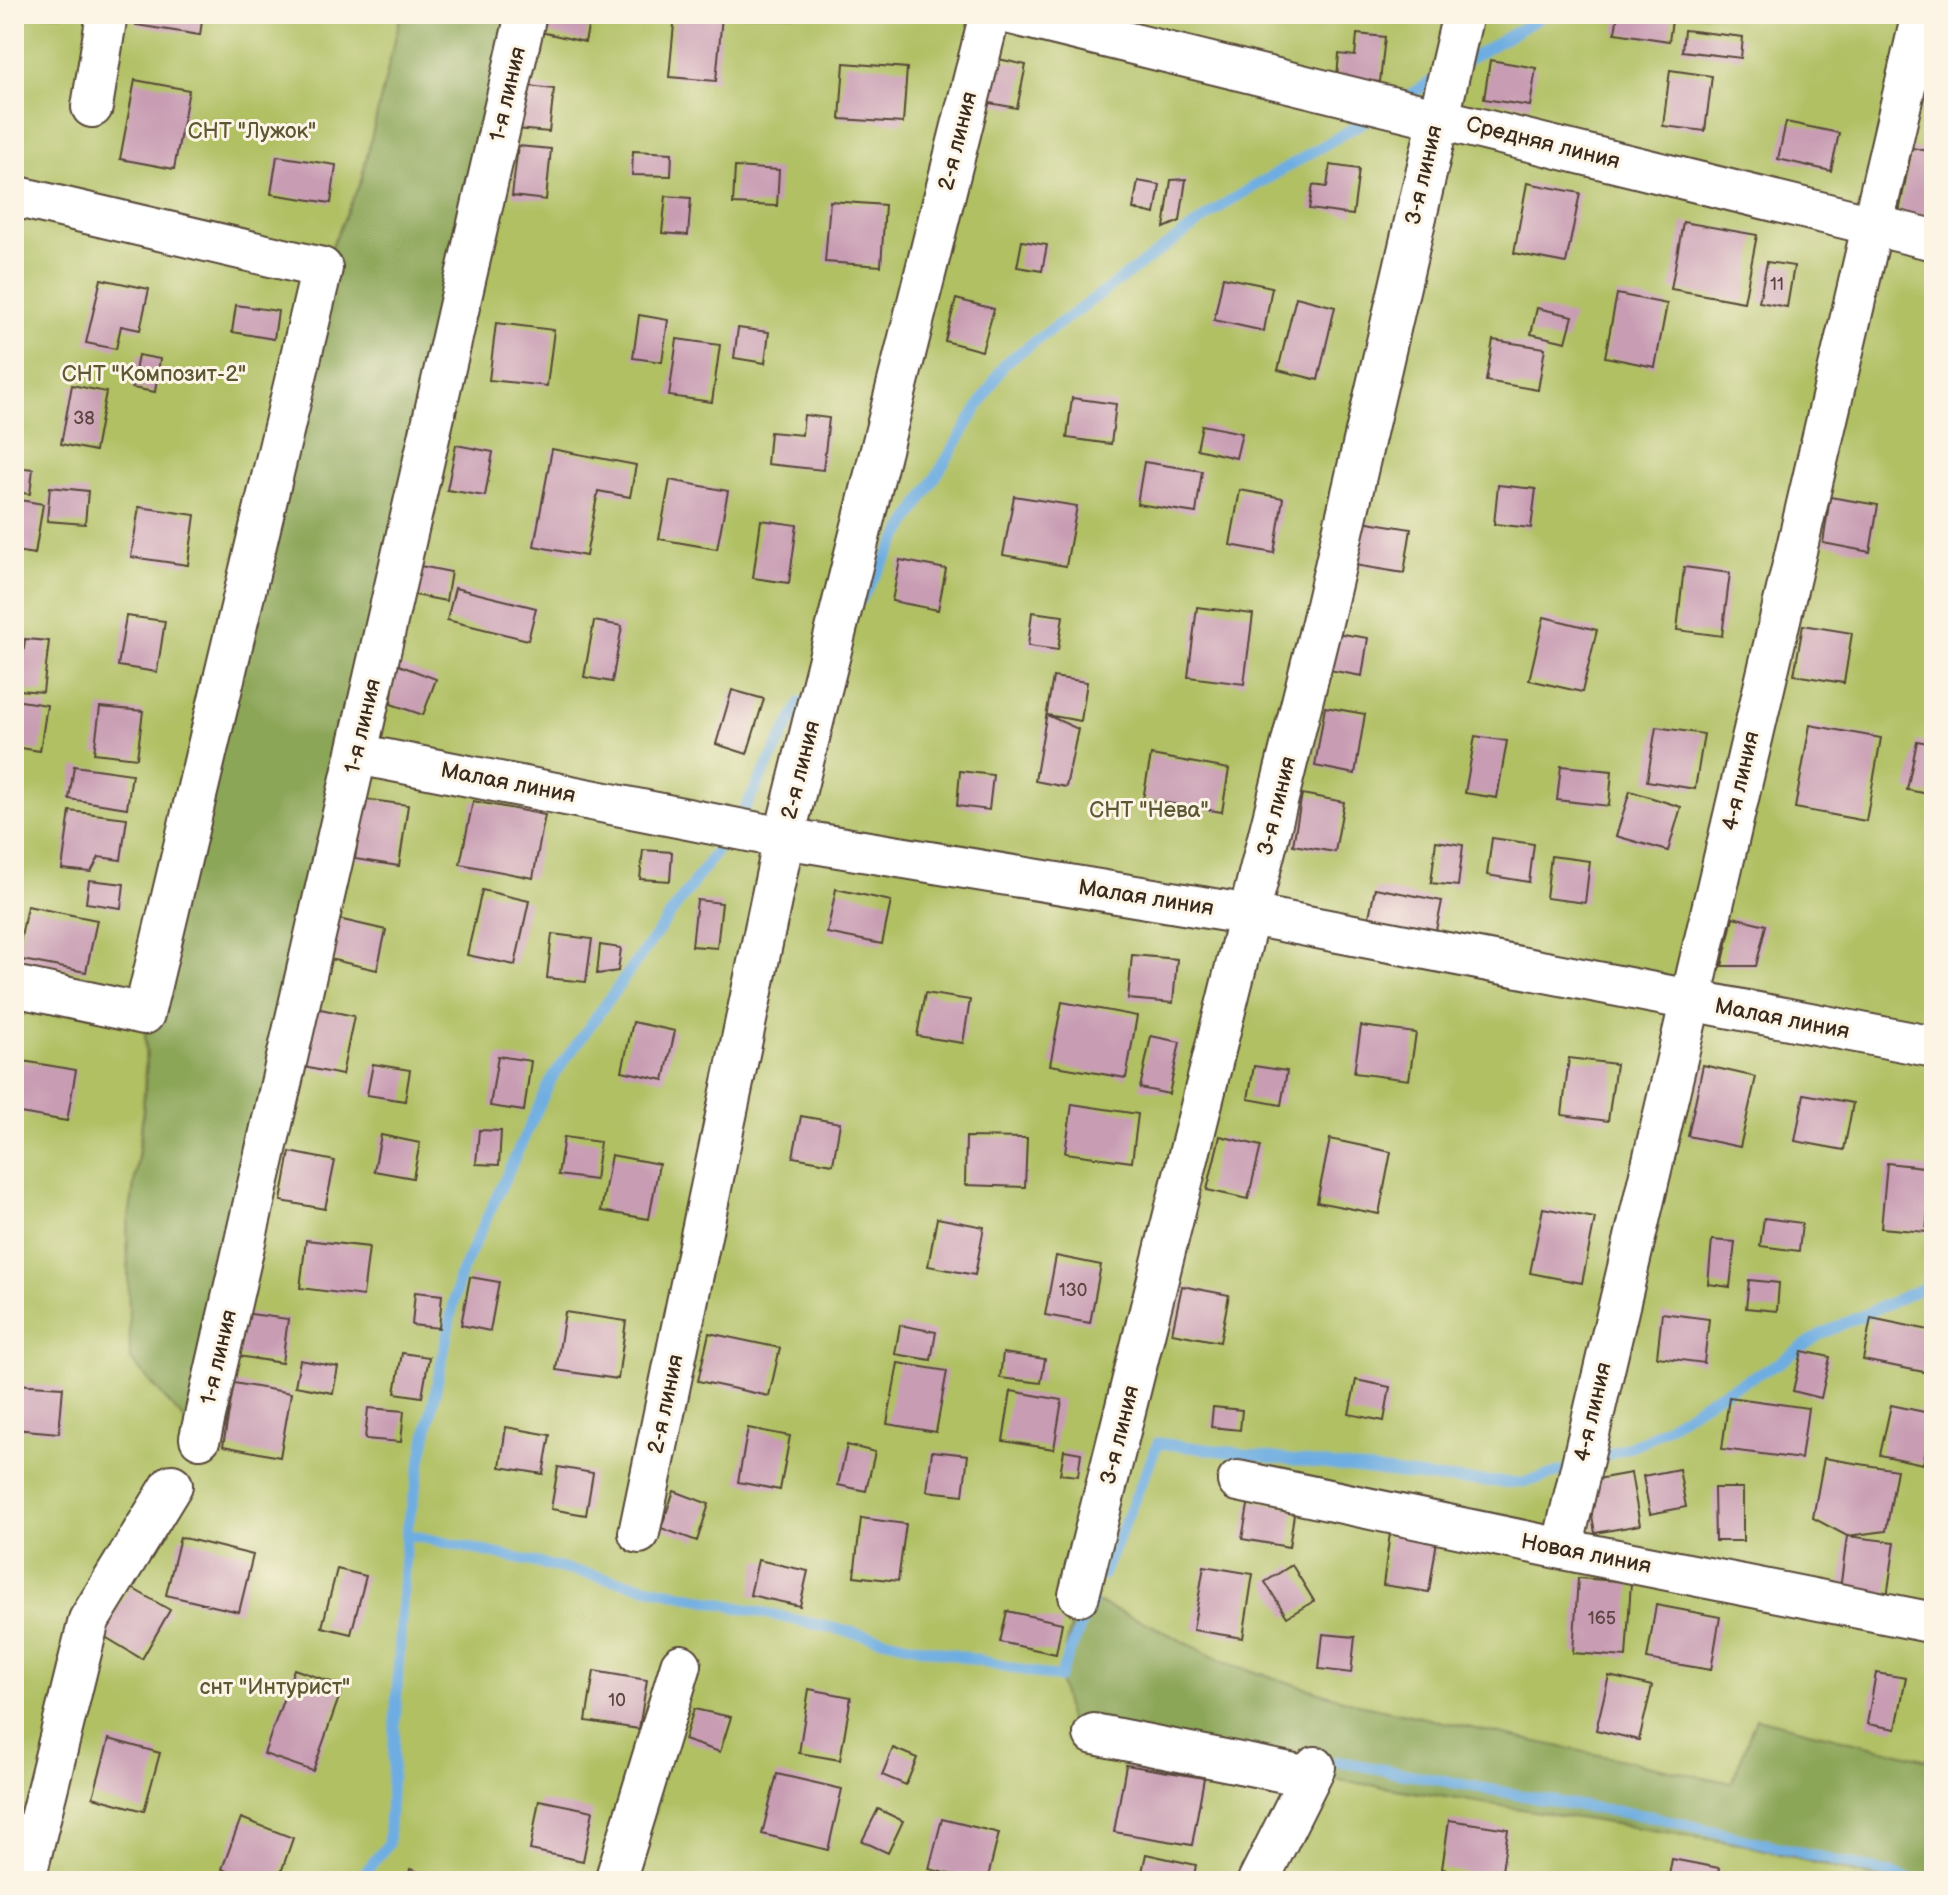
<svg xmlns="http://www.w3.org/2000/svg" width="1948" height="1895" font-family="'Balsamiq Sans',sans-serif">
	<rect width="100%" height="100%" fill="#fcf5e5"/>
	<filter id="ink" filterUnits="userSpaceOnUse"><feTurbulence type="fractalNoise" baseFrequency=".0125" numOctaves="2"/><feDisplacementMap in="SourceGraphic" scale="16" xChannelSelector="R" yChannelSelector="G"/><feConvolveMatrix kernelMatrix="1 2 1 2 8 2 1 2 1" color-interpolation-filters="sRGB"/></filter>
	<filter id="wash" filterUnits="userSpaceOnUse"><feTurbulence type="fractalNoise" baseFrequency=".006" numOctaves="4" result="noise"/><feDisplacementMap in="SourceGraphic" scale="32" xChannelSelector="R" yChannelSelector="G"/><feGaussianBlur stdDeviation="1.8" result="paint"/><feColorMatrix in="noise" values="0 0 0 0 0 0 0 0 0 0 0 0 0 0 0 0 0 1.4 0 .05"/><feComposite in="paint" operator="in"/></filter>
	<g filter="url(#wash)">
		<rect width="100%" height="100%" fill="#f1e6ca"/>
		<path fill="#b0c063" stroke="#767540" stroke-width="2" d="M 14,14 L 401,14 L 361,181 L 322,268 L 144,1014 C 149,1088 138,1159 127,1232 L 526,14 L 1934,14 L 1934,1719 L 1928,1760 L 1756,1718 L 1733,1784 L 1358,1704 L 1223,1662 L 1151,1625 L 1078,1595 L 1059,1678 L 1283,1771 L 1747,1845 L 1885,1881 L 14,1881 Z"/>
		<path fill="#8ca659" stroke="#64683c" stroke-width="2" d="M 401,14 L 526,14 L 200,1438 L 130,1359 L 127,1232 L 141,1139 L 147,1062 L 144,1014 L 322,268 L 361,181 Z
			M 1079,1595 L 1151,1625 L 1223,1662 L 1358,1704 L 1732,1783 L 1756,1718 L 1927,1760 L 1934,1719 L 1934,1881 L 1885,1881 L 1747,1845 L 1283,1771 L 1071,1729 L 1059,1678 Z"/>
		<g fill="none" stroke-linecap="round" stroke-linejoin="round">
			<path stroke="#6eade1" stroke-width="11" d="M 1461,64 L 1546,14
				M 1402,99 L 1439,77
				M 860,601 L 1005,363 L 1226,203 L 1377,114
				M 738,821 L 801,702
				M 1596,1459 L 1643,1442 L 1708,1400 L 1779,1363 L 1821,1334 L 1934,1283
				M 406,1534 L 1059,1678 L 1091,1602
				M 1103,1575 L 1158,1443 L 1440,1479 L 1523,1483 L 1566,1470
				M 1337,1761 L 1568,1804 L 1655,1817 L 1919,1881
				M 358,1881 L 388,1844 L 406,1534 L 459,1277 L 552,1078 L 728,835"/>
		</g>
		<g id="blocks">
			<path fill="#c89cb3" d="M 137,14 L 203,14 L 200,35 L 136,25 Z
				M 540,14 L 591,14 L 585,42 L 536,31 Z
				M 675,14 L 722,16 L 716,81 L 669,77 Z
				M 1618,14 L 1673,14 L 1669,41 L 1615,33 Z
				M 1684,30 L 1743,37 L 1741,58 L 1682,51 Z
				M 1357,34 L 1385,37 L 1380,82 L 1337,77 L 1339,54 L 1355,56 Z
				M 994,58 L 1026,65 L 1017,108 L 984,102 Z
				M 1490,60 L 1536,68 L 1530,106 L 1484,99 Z
				M 844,63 L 907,68 L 903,123 L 840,119 Z
				M 1670,70 L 1712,76 L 1705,131 L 1663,126 Z
				M 135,80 L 189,90 L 174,169 L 120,159 Z
				M 521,85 L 554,89 L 549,132 L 516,129 Z
				M 1786,122 L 1839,133 L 1831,171 L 1778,159 Z
				M 518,146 L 551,149 L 546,200 L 512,196 Z
				M 1912,148 L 1934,152 L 1934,220 L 1899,212 Z
				M 633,151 L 672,153 L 671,176 L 632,175 Z
				M 277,156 L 336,165 L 331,203 L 271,194 Z
				M 1330,165 L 1359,169 L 1353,215 L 1309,209 L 1313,185 L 1327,187 Z
				M 735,167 L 779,170 L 777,206 L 733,204 Z
				M 1186,179 L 1180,221 L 1164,228 L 1171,180 Z
				M 1138,181 L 1160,185 L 1155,214 L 1133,209 Z
				M 1527,183 L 1580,193 L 1566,263 L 1514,253 Z
				M 666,196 L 691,198 L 688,235 L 662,233 Z
				M 830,201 L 885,205 L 881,266 L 825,262 Z
				M 1683,222 L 1757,235 L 1744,302 L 1671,289 Z
				M 1022,241 L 1047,245 L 1042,271 L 1017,267 Z
				M 1767,262 L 1794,266 L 1787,307 L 1759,302 Z
				M 1223,277 L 1272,287 L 1264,331 L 1214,320 Z
				M 101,279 L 149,289 L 140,330 L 121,326 L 116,349 L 86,343 Z
				M 1617,294 L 1667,304 L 1655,367 L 1605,357 Z
				M 1296,297 L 1335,307 L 1318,380 L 1278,370 Z
				M 956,299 L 994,309 L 982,351 L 945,341 Z
				M 236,305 L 278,311 L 274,339 L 232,332 Z
				M 1537,308 L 1573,316 L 1566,342 L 1531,334 Z
				M 639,315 L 668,320 L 662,362 L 633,358 Z
				M 496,323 L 554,330 L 547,386 L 489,380 Z
				M 738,328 L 769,332 L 765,363 L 734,358 Z
				M 677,339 L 720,345 L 712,402 L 669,396 Z
				M 1493,340 L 1545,348 L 1538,390 L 1486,381 Z
				M 138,355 L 160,359 L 155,392 L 132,388 Z
				M 72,385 L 106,392 L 95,451 L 61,444 Z
				M 1072,398 L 1116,404 L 1111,444 L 1067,438 Z
				M 804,415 L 829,418 L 823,470 L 767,464 L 770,432 L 802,435 Z
				M 1202,425 L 1242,433 L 1236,458 L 1197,449 Z
				M 456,445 L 493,452 L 485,496 L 447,490 Z
				M 552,449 L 636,465 L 630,497 L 598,491 L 586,556 L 534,546 Z
				M 1144,462 L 1202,471 L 1196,513 L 1137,504 Z
				M 14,467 L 33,469 L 30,494 L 14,492 Z
				M 670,480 L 728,491 L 717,549 L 659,539 Z
				M 1498,485 L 1536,489 L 1531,528 L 1494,524 Z
				M 50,487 L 88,491 L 85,524 L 47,521 Z
				M 1240,490 L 1283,498 L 1274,553 L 1230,545 Z
				M 1014,496 L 1077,506 L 1066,566 L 1003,555 Z
				M 1830,497 L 1878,505 L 1870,552 L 1823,543 Z
				M 20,500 L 43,504 L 35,554 L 14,551 Z
				M 139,507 L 195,515 L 188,565 L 131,557 Z
				M 761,520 L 797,525 L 789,583 L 753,578 Z
				M 1362,521 L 1411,529 L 1404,573 L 1354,565 Z
				M 900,560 L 946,569 L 938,610 L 892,601 Z
				M 410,564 L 451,572 L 446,601 L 404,593 Z
				M 1684,567 L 1730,573 L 1722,636 L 1677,630 Z
				M 455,588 L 536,608 L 528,640 L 447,620 Z
				M 1197,607 L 1253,614 L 1244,684 L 1188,677 Z
				M 1032,612 L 1063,616 L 1058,650 L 1028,646 Z
				M 126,616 L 165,621 L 157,672 L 118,666 Z
				M 1544,617 L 1597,630 L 1582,692 L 1529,680 Z
				M 594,621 L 622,626 L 612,682 L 584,677 Z
				M 1803,625 L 1852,633 L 1844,683 L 1794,675 Z
				M 1336,633 L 1368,638 L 1362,676 L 1329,670 Z
				M 25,639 L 49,641 L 43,692 L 19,690 Z
				M 396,664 L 436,679 L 423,715 L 391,704 Z
				M 1053,677 L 1087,682 L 1081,721 L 1047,715 L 1078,729 L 1066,787 L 1035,781 Z
				M 732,690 L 764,699 L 747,754 L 716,744 Z
				M 14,700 L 47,705 L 40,751 L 14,747 Z
				M 100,707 L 143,711 L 137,758 L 94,753 Z
				M 1325,707 L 1365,714 L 1355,774 L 1315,766 Z
				M 1810,725 L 1881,738 L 1866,821 L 1795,808 Z
				M 1656,727 L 1704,734 L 1695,789 L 1647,781 Z
				M 1475,736 L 1507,741 L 1497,798 L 1465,793 Z
				M 1917,741 L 1934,744 L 1934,795 L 1907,790 Z
				M 1151,755 L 1229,769 L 1222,812 L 1143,799 Z
				M 74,766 L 132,774 L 127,808 L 69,799 Z
				M 1561,766 L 1612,771 L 1609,806 L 1557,800 Z
				M 960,771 L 993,775 L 989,810 L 957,806 Z
				M 1630,791 L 1681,807 L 1668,851 L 1616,836 Z
				M 14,793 L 22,794 L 16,835 L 14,834 Z
				M 1302,794 L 1344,802 L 1335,852 L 1293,845 Z
				M 364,799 L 408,805 L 399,866 L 355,859 Z
				M 473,801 L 545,815 L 533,878 L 460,864 Z
				M 70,811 L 127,818 L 121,860 L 99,857 L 91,872 L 62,869 Z
				M 1492,838 L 1534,844 L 1529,882 L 1487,875 Z
				M 1436,841 L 1463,845 L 1458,886 L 1431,883 Z
				M 643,850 L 672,852 L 670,881 L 640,879 Z
				M 1551,856 L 1590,861 L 1585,903 L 1546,898 Z
				M 89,880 L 124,884 L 121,908 L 86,903 Z
				M 1375,888 L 1442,901 L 1433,945 L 1366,931 Z
				M 836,889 L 891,901 L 882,944 L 827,933 Z
				M 482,890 L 529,901 L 515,965 L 467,955 Z
				M 697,900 L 722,903 L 717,948 L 692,946 Z
				M 27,906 L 97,920 L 86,972 L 17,959 Z
				M 1733,917 L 1766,925 L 1756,966 L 1722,966 Z
				M 334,918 L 386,930 L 377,970 L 325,958 Z
				M 552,934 L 592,939 L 586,982 L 547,978 Z
				M 600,945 L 621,948 L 618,971 L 597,974 Z
				M 1132,955 L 1177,959 L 1173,1003 L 1128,999 Z
				M 925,993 L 970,1000 L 963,1043 L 917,1036 Z
				M 1062,1002 L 1137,1016 L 1126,1078 L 1050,1065 Z
				M 311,1007 L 354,1016 L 342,1075 L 299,1066 Z
				M 633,1022 L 675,1031 L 664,1080 L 622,1071 Z
				M 1361,1026 L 1416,1033 L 1409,1080 L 1354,1073 Z
				M 1151,1036 L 1180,1042 L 1169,1094 L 1140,1088 Z
				M 498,1056 L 531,1061 L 524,1111 L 490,1106 Z
				M 1569,1058 L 1616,1064 L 1608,1121 L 1562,1115 Z
				M 17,1060 L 76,1070 L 67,1121 L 14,1112 Z
				M 373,1064 L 410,1070 L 405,1101 L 367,1095 Z
				M 1703,1065 L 1756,1077 L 1740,1147 L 1688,1136 Z
				M 1254,1066 L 1287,1071 L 1281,1105 L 1248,1099 Z
				M 1804,1094 L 1853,1103 L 1844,1150 L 1795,1141 Z
				M 1072,1104 L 1138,1114 L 1132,1162 L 1065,1153 Z
				M 801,1116 L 840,1123 L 833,1164 L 793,1157 Z
				M 479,1130 L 501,1131 L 499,1165 L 476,1164 Z
				M 381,1135 L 420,1143 L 413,1178 L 374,1171 Z
				M 1220,1136 L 1261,1146 L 1248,1199 L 1207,1190 Z
				M 564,1137 L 600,1142 L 595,1180 L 558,1175 Z
				M 966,1137 L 1027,1138 L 1025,1187 L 965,1185 Z
				M 1330,1139 L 1391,1152 L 1379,1214 L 1317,1202 Z
				M 290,1152 L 335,1161 L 325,1209 L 281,1201 Z
				M 611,1155 L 659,1164 L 649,1219 L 601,1211 Z
				M 1887,1163 L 1932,1168 L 1926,1232 L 1881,1228 Z
				M 1543,1208 L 1595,1218 L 1582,1283 L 1530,1273 Z
				M 937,1218 L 984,1227 L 975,1275 L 928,1266 Z
				M 1764,1218 L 1802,1223 L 1799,1251 L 1760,1246 Z
				M 306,1240 L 369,1247 L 363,1296 L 300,1288 Z
				M 1712,1240 L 1735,1242 L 1730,1287 L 1708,1284 Z
				M 1056,1256 L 1101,1265 L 1090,1323 L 1045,1315 Z
				M 470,1277 L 499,1282 L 490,1331 L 461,1325 Z
				M 1749,1280 L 1779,1283 L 1777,1311 L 1746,1308 Z
				M 1182,1286 L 1229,1295 L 1220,1342 L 1172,1333 Z
				M 415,1292 L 442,1295 L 439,1328 L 412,1325 Z
				M 565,1312 L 626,1321 L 618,1379 L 556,1370 Z
				M 244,1313 L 288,1319 L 282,1363 L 238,1356 Z
				M 1662,1313 L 1709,1319 L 1704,1363 L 1657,1357 Z
				M 1871,1318 L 1934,1331 L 1934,1351 L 1929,1373 L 1863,1360 Z
				M 900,1325 L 936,1332 L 931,1360 L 895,1354 Z
				M 709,1333 L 780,1348 L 769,1396 L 698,1381 Z
				M 1802,1351 L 1830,1357 L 1821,1398 L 1793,1391 Z
				M 402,1353 L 429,1357 L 422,1397 L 395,1393 Z
				M 1003,1353 L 1045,1359 L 1041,1383 L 1000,1378 Z
				M 300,1360 L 338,1367 L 333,1393 L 295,1386 Z
				M 898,1363 L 947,1371 L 936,1432 L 887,1424 Z
				M 1356,1380 L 1390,1387 L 1384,1421 L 1349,1414 Z
				M 234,1383 L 291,1393 L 280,1457 L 223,1446 Z
				M 14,1384 L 63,1387 L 59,1433 L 14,1429 Z
				M 1011,1391 L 1062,1400 L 1054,1449 L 1003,1441 Z
				M 1729,1397 L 1808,1408 L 1801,1459 L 1722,1449 Z
				M 1891,1405 L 1934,1414 L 1923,1464 L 1880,1455 Z
				M 1213,1407 L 1242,1410 L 1240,1430 L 1211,1427 Z
				M 368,1408 L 404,1411 L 401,1442 L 365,1439 Z
				M 506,1427 L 550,1435 L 543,1474 L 500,1467 Z
				M 748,1428 L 790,1436 L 780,1490 L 738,1482 Z
				M 847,1445 L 875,1452 L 866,1491 L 838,1485 Z
				M 1064,1450 L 1081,1453 L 1078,1476 L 1060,1474 Z
				M 932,1451 L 968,1455 L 963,1495 L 927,1491 Z
				M 1824,1458 L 1897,1470 L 1886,1531 L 1847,1536 L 1813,1518 Z
				M 558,1467 L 593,1473 L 586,1515 L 551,1509 Z
				M 1679,1469 L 1686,1507 L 1650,1514 L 1643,1476 Z
				M 1631,1473 L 1640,1525 L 1595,1533 L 1586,1481 Z
				M 1714,1488 L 1743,1488 L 1743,1541 L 1715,1541 Z
				M 674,1491 L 709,1504 L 697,1541 L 661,1528 Z
				M 1249,1500 L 1295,1508 L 1289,1547 L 1242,1539 Z
				M 861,1518 L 906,1524 L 898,1581 L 854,1576 Z
				M 1390,1533 L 1437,1540 L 1429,1592 L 1383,1585 Z
				M 1847,1536 L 1895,1542 L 1887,1597 L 1840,1590 Z
				M 180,1537 L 253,1555 L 239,1612 L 166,1595 Z
				M 758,1560 L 808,1571 L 800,1606 L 750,1595 Z
				M 1292,1565 L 1314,1601 L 1287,1617 L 1265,1582 Z
				M 1204,1566 L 1253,1574 L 1243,1638 L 1193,1630 Z
				M 337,1569 L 366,1576 L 351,1634 L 322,1627 Z
				M 1578,1578 L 1631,1582 L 1626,1657 L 1573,1653 Z
				M 130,1587 L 170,1610 L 142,1659 L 102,1635 Z
				M 1656,1605 L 1720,1617 L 1711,1670 L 1647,1659 Z
				M 1007,1611 L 1062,1623 L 1056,1654 L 1000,1642 Z
				M 1323,1634 L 1355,1637 L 1351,1673 L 1319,1669 Z
				M 294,1669 L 343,1686 L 313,1771 L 264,1754 Z
				M 594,1671 L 647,1680 L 639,1729 L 586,1721 Z
				M 1876,1673 L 1906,1678 L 1896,1729 L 1867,1724 Z
				M 1609,1676 L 1652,1686 L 1639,1740 L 1596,1730 Z
				M 809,1689 L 851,1697 L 840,1760 L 799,1753 Z
				M 694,1709 L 731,1717 L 720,1752 L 684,1740 Z
				M 109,1739 L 160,1753 L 144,1811 L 93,1797 Z
				M 893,1748 L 917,1758 L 906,1785 L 882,1775 Z
				M 1126,1765 L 1204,1778 L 1192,1845 L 1114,1832 Z
				M 777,1774 L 842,1789 L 828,1850 L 762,1834 Z
				M 539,1800 L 593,1811 L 583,1861 L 530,1850 Z
				M 878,1809 L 903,1821 L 888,1853 L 862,1841 Z
				M 241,1818 L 293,1838 L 278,1881 L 253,1881 L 222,1869 Z
				M 942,1819 L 999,1833 L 987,1881 L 976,1881 L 929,1869 Z
				M 1449,1820 L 1508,1829 L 1501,1878 L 1442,1869 Z
				M 1146,1854 L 1196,1865 L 1193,1881 L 1140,1881 Z
				M 1672,1859 L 1719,1868 L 1717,1881 L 1668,1881 Z
				M 410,1869 L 444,1880 L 444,1881 L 407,1881 Z"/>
		</g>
	</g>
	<g filter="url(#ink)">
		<use href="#blocks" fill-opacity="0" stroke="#564638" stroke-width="2"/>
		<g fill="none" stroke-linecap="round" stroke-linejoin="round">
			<g stroke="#564638" stroke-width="44">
				<path id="street" d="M 1011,14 L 1934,240
					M 92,107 L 107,14
					M 14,196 L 322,268 L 144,1014 L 14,986
					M 357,754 L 784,838 L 1250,915 L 1934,1047
					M 200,1438 L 526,14
					M 1238,1481 L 1562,1549 L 1934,1623
					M 639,1533 L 784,838 L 990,14
					M 1562,1549 L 1922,14
					M 1079,1595 L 1324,614 L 1463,14
					M 1094,1734 L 1310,1777
					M 25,1879 L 89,1620 L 172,1485
					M 615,1881 L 681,1665
					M 1258,1881 L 1315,1767"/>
			</g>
			<use href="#street" stroke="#fff" stroke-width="40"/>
		</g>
	</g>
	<g text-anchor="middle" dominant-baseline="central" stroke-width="6" stroke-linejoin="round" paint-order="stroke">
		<g font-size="18" fill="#5e4643">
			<text x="1777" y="284">11</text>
			<text x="84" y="418">38</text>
			<text x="1073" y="1290">130</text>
			<text x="1602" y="1618">165</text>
			<text x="617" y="1700">10</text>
		</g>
		<g font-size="22" fill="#3b2a1e" stroke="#fcf5e5">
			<text transform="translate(508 94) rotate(-77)">1-я линия</text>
			<text transform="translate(958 141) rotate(-76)">2-я линия</text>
			<text transform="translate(1543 143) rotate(14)">Средняя линия</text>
			<text transform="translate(1424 175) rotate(-77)">3-я линия</text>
			<text transform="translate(363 726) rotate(-77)">1-я линия</text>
			<text transform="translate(801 770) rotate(-76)">2-я линия</text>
			<text transform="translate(1741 781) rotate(-77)">4-я линия</text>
			<text transform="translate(508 783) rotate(11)">Малая линия</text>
			<text transform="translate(1277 806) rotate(-76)">3-я линия</text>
			<text transform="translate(1146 898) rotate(9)">Малая линия</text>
			<text transform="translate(1782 1019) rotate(11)">Малая линия</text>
			<text transform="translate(219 1357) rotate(-77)">1-я линия</text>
			<text transform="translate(666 1404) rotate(-78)">2-я линия</text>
			<text transform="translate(1593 1412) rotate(-77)">4-я линия</text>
			<text transform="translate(1120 1435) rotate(-76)">3-я линия</text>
			<text transform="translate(1586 1554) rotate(11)">Новая линия</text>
		</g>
		<g font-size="22" fill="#5e5733" stroke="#fcf5e5">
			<text x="252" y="131">СНТ "Лужок"</text>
			<text x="154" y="374">СНТ "Композит-2"</text>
			<text x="1149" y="810">СНТ "Нева"</text>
			<text x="275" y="1687">снт "Интурист"</text>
		</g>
	</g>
	<rect width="1948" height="1895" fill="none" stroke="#fcf5e5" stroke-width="48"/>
</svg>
